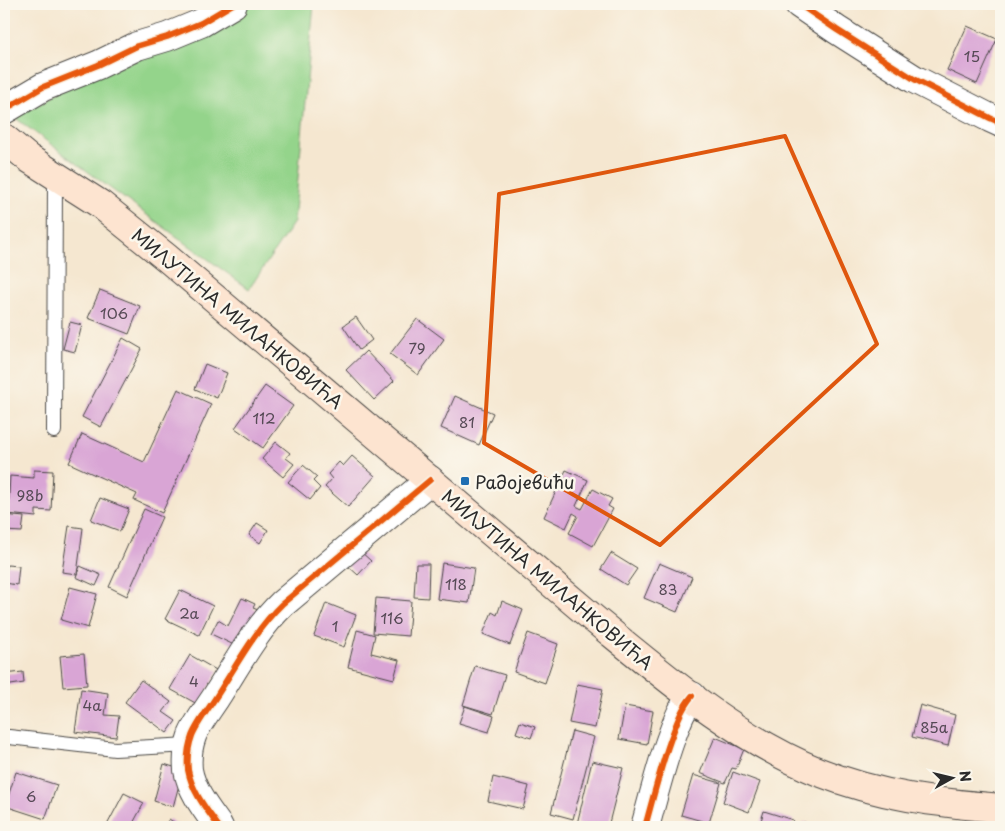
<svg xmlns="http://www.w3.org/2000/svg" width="1005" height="831" font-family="'Playpen Sans',sans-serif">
	<rect width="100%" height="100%" fill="#fbf7ec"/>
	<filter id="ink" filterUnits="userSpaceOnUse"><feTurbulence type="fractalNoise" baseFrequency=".02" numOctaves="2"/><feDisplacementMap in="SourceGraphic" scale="10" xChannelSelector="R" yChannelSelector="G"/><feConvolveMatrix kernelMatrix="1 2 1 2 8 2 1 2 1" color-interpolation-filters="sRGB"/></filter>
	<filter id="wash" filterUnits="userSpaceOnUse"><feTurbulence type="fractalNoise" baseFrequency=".0096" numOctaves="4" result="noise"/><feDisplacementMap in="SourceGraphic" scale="20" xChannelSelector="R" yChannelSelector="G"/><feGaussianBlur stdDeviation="1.12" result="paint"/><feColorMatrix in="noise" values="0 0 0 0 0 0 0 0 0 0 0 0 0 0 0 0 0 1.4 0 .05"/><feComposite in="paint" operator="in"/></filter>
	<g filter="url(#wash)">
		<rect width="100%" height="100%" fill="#f5e7d0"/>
		<path fill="#94d48b" stroke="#60805b" d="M 249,4 L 314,4 L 294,222 L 249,289 L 114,191 L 14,117 L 87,77 L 174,47 Z"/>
		<g id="blocks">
			<path fill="#d9a5d5" d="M 967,26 L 997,39 L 977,84 L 947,70 Z
				M 100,290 L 140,306 L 129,334 L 88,318 Z
				M 356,317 L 372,340 L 359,350 L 343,326 Z
				M 417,319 L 444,339 L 418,375 L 390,354 Z
				M 70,322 L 82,325 L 75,352 L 63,349 Z
				M 123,338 L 142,349 L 101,427 L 82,417 Z
				M 366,351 L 394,381 L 374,400 L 346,370 Z
				M 205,364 L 227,373 L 217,398 L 195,389 Z
				M 265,386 L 293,406 L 263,448 L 235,428 Z
				M 178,389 L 211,404 L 162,513 L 134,500 L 137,494 L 69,463 L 82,434 L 144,462 Z
				M 455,396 L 493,413 L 479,445 L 441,428 Z
				M 276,442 L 290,453 L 286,458 L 294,464 L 283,477 L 262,459 Z
				M 352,456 L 375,476 L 348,507 L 325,487 L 332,479 L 328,474 L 339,462 L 343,466 Z
				M 303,465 L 317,477 L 313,481 L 320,488 L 310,500 L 288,482 Z
				M 34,470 L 53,471 L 51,511 L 36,510 L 36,517 L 8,514 L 10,476 L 34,478 Z
				M 566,470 L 588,480 L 576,506 L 582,509 L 593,489 L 612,499 L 608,506 L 613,509 L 593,546 L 569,533 L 578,516 L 573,513 L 566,528 L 544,517 Z
				M 100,498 L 129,509 L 120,531 L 91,520 Z
				M 144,509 L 162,517 L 127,596 L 109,587 Z
				M 4,515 L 24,517 L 22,532 L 4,531 Z
				M 257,523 L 268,530 L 260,543 L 249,535 Z
				M 69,526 L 83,528 L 77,574 L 62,572 Z
				M 360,551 L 371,561 L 358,575 L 347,565 Z
				M 611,553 L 637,569 L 626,585 L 601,569 Z
				M 442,563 L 474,568 L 469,603 L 437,599 Z
				M 659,563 L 692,577 L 677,612 L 644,598 Z
				M 416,564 L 429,564 L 428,598 L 414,597 Z
				M 7,565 L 19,566 L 17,585 L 5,583 Z
				M 80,566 L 101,575 L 96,586 L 76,577 Z
				M 70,587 L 97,594 L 88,628 L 61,620 Z
				M 180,590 L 213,606 L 199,635 L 165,619 Z
				M 242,598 L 255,604 L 253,608 L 258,610 L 248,630 L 242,628 L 234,645 L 211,634 L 218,620 L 228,626 Z
				M 376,598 L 411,601 L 408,636 L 373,633 Z
				M 502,601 L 523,610 L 510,645 L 483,634 L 492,612 L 497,615 Z
				M 326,603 L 356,615 L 344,647 L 314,636 Z
				M 357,630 L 375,635 L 371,653 L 399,660 L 394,679 L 348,667 Z
				M 528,633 L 558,644 L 545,683 L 514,672 Z
				M 84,654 L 87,685 L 63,687 L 60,656 Z
				M 190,655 L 218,671 L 199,705 L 170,689 Z
				M 475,666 L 505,675 L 493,714 L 463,705 Z
				M 23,672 L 24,683 L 4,686 L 4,674 Z
				M 141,680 L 171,702 L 163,712 L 176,721 L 167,733 L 125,702 Z
				M 577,684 L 603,689 L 595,728 L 569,723 Z
				M 81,689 L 108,693 L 105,715 L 119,716 L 116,737 L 75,732 Z
				M 920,705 L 955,715 L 948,746 L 912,737 Z
				M 465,706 L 494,716 L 489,732 L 459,723 Z
				M 625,706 L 653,711 L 647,744 L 619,739 Z
				M 520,722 L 535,727 L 531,738 L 516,733 Z
				M 572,731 L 594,737 L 573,819 L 551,813 Z
				M 715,737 L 744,749 L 736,769 L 732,768 L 725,783 L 700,773 Z
				M 592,761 L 623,768 L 608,827 L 589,827 L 577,824 Z
				M 164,764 L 183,770 L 173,807 L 154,801 Z
				M 16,772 L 57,785 L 45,819 L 5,806 Z
				M 733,772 L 760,782 L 749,812 L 723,802 Z
				M 693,775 L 721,783 L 709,823 L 681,815 Z
				M 493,777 L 529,786 L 523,809 L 488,801 Z
				M 124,793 L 144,803 L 131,827 L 106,827 Z
				M 764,811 L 793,820 L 791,827 L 759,827 Z
				M 169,819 L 181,827 L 164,827 Z
				M 804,822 L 819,827 L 802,827 Z"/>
		</g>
	</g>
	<g filter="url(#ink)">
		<use href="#blocks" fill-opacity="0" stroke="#494744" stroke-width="1"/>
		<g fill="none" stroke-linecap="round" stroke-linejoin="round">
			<g stroke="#494744" stroke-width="16">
				<path id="lane" d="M 54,431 L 55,175
					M 4,737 L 9,737 L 115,749 L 189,745"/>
			</g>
			<g stroke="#494744" stroke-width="30">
				<path id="street" d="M 799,4 L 837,30 L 914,79 L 990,118 L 1001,123
					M 4,110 L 43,87 L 98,65 L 137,46 L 167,37 L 201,23 L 233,4
					M 219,827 C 207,810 192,792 188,770 C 187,759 188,747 192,736 C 196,725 209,708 216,697 C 236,666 255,630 282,604 L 430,480
					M 645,827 C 653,798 660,769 670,741 C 676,725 681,709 692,696"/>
			</g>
			<g stroke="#494744" stroke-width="30">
				<path id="secondary" d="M 4,138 L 28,158 L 100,204 L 167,258 L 594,619 C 664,676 735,738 819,772 C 879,796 938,803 1001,808"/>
			</g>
			<use href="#lane" stroke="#fff" stroke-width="14"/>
			<use href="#street" stroke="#fff" stroke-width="28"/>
			<use href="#secondary" stroke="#fde4d0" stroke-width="28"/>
			<g stroke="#fbf7ec" stroke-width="9">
				<path id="cycleway" d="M 799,4 L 837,30 L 914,79 L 990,118 L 1001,123
					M 4,110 L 43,87 L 98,65 L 137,46 L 167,37 L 201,23 L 233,4
					M 219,827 C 207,810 192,792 188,770 C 187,759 188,747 192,736 C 196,725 209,708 216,697 C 236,666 255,630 282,604 L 430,480
					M 645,827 C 653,798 660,769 670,741 C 676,725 681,709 692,696"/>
			</g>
			<use href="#cycleway" stroke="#e8590c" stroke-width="6"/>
		</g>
	</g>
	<path fill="none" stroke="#df570e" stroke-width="4" stroke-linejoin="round" d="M 785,136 L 877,344 L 660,545 L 484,443 L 499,194 Z"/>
	<rect fill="#1f6fb2" stroke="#fbf7ec" stroke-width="2" x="460" y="476" width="10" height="10" rx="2.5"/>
	<g text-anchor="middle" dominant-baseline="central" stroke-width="5" stroke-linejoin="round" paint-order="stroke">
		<g font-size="15" fill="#564a56">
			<text x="972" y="55">15</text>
			<text x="114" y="312">106</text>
			<text x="417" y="347">79</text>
			<text x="264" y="417">112</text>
			<text x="467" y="421">81</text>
			<text x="30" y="494">98b</text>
			<text x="456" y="583">118</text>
			<text x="668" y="588">83</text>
			<text x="189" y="612">2a</text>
			<text x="392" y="617">116</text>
			<text x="335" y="625">1</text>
			<text x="194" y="680">4</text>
			<text x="92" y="704">4a</text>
			<text x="934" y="726">85a</text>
			<text x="31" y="795">6</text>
		</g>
		<g font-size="18" fill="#2b2b2b" stroke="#fbf7ec">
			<text transform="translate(238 318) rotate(40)">МИЛУТИНА МИЛАНКОВИЋА</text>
			<text transform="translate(548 579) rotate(40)">МИЛУТИНА МИЛАНКОВИЋА</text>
		</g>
		<g font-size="18" fill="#2b2b2b" stroke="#fbf7ec" text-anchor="start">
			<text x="475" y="481">Радојевићи</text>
		</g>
	</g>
	<rect width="1005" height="831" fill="none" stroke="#fbf7ec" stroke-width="20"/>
	<g transform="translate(952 778) rotate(82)" stroke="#fbf7ec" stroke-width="4" paint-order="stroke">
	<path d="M0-4L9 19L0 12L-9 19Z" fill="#2b2b2b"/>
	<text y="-8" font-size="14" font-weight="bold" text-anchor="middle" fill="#2b2b2b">N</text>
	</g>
</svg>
